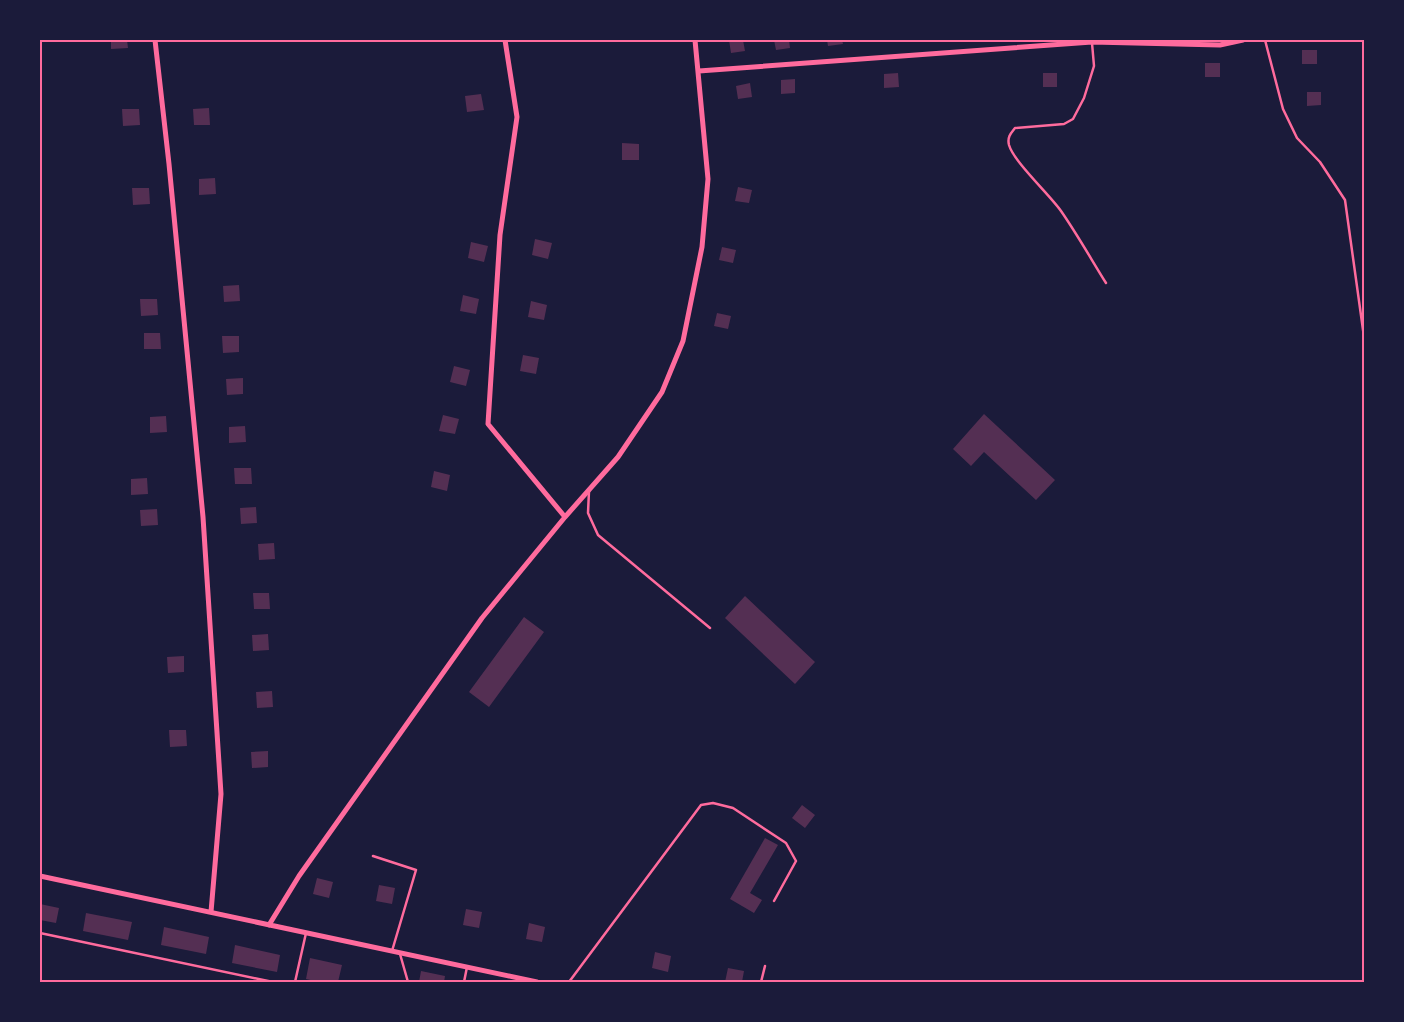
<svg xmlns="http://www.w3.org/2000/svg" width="1404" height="1022" font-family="'Fira Sans Condensed',sans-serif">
	<rect width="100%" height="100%" fill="#1b1b3a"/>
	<path fill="#542f53" d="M 111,40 L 127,40 L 128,48 L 111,49 Z
		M 729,40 L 743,40 L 745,51 L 731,53 Z
		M 774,40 L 789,40 L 790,48 L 776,50 Z
		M 827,40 L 842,40 L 843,44 L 828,46 Z
		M 1302,50 L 1317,50 L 1317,64 L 1302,64 Z
		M 1205,63 L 1220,63 L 1220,77 L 1205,77 Z
		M 898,73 L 899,87 L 884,88 L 884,74 Z
		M 1043,73 L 1057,73 L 1057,87 L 1043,87 Z
		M 795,79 L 795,93 L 781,94 L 781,80 Z
		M 750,83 L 752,97 L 738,99 L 736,86 Z
		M 1307,92 L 1321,92 L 1321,105 L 1307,106 Z
		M 481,94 L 484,110 L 467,112 L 465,96 Z
		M 209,108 L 210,125 L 194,125 L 193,109 Z
		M 122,109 L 139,109 L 140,125 L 123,126 Z
		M 622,143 L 639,144 L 639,160 L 622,160 Z
		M 215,178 L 216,194 L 199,195 L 199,179 Z
		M 738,187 L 752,190 L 749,203 L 735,201 Z
		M 132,188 L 149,188 L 150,204 L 133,205 Z
		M 535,239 L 552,243 L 548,259 L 532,255 Z
		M 471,242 L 488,246 L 484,262 L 468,258 Z
		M 722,247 L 736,250 L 733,263 L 719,260 Z
		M 239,285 L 240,301 L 224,302 L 223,286 Z
		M 463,295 L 479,299 L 476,314 L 460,311 Z
		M 140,299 L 157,299 L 158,315 L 141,316 Z
		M 531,301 L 547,305 L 544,320 L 528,317 Z
		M 717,313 L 731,316 L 728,329 L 714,326 Z
		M 144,333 L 160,333 L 161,349 L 144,349 Z
		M 222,336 L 239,336 L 239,352 L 223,353 Z
		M 523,355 L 539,358 L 536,374 L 520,371 Z
		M 454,366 L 470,370 L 466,386 L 450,382 Z
		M 243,378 L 243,394 L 227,395 L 226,379 Z
		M 984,414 L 1055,480 L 1036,500 L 984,452 L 971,466 L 953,449 Z
		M 443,415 L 459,419 L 455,434 L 439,431 Z
		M 166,416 L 167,432 L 150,433 L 150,417 Z
		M 245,426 L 246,442 L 229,443 L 229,427 Z
		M 234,468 L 251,468 L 252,484 L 235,484 Z
		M 434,471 L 450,475 L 447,491 L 431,487 Z
		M 147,478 L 148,494 L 131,495 L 131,479 Z
		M 256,507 L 257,523 L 241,524 L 240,508 Z
		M 157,509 L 158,525 L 141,526 L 140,510 Z
		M 274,543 L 275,559 L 259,560 L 258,544 Z
		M 253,593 L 269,593 L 270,609 L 254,609 Z
		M 745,596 L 815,662 L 795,684 L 725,618 Z
		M 524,617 L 544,632 L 489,707 L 469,692 Z
		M 268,634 L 269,650 L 253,651 L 252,635 Z
		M 184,656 L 184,672 L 168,673 L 167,657 Z
		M 272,691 L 273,707 L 257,708 L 256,692 Z
		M 169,730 L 186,730 L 187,746 L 170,747 Z
		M 268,751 L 268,767 L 252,768 L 251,752 Z
		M 802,805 L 815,815 L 805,828 L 792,818 Z
		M 765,838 L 778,845 L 750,893 L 762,900 L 754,913 L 730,899 Z
		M 317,878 L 333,882 L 329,898 L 313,894 Z
		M 379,885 L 395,888 L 392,904 L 376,901 Z
		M 40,904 L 59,908 L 56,923 L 40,920 Z
		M 466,909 L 482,912 L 479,928 L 463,925 Z
		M 86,913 L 132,922 L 128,940 L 83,931 Z
		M 529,923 L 545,927 L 542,942 L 526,939 Z
		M 164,927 L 209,937 L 206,954 L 161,945 Z
		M 235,945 L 280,955 L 277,972 L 232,963 Z
		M 655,952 L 671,956 L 668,972 L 652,968 Z
		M 310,958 L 342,965 L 338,982 L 319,982 L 306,979 Z
		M 728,968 L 744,971 L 742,982 L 725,982 Z
		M 421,971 L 445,976 L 444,982 L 419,982 Z"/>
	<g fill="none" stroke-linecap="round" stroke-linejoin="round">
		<path stroke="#ff6b9d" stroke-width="2.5" d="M 1265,40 L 1283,109 L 1297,138 L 1320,162 L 1345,200 L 1364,337
			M 1092,43 L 1094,66 L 1084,98 L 1073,119 L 1064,124 L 1015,128 C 1011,133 1007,137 1009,145 C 1014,162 1049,194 1061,211 C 1077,234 1091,259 1106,283
			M 589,491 L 588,513 L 598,535 L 710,628
			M 373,856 L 416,870 L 392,951
			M 40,933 L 273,982
			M 400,954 L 408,982
			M 295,982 L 306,933
			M 464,982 L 467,967
			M 569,982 L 701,805 L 713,803 L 733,808 L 786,843 L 796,861 L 774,901
			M 761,982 L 765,966"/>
		<path stroke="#ff6b9d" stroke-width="5" d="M 155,40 L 169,164 L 203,517 L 221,794 L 211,912
			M 505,40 L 517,117 L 500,235 L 488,424 L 565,517
			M 699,71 L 1092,42 L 1220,45 L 1243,40
			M 40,876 L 537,982
			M 269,925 L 299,876 L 482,618 L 565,517 L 618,457 L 662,392 L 683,341 L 702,247 L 708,179 L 695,40"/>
	</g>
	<rect width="1404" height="1022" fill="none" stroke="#1b1b3a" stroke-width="82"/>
	<rect x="41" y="41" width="1322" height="940" fill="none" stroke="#ff6b9d" stroke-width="2"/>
</svg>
